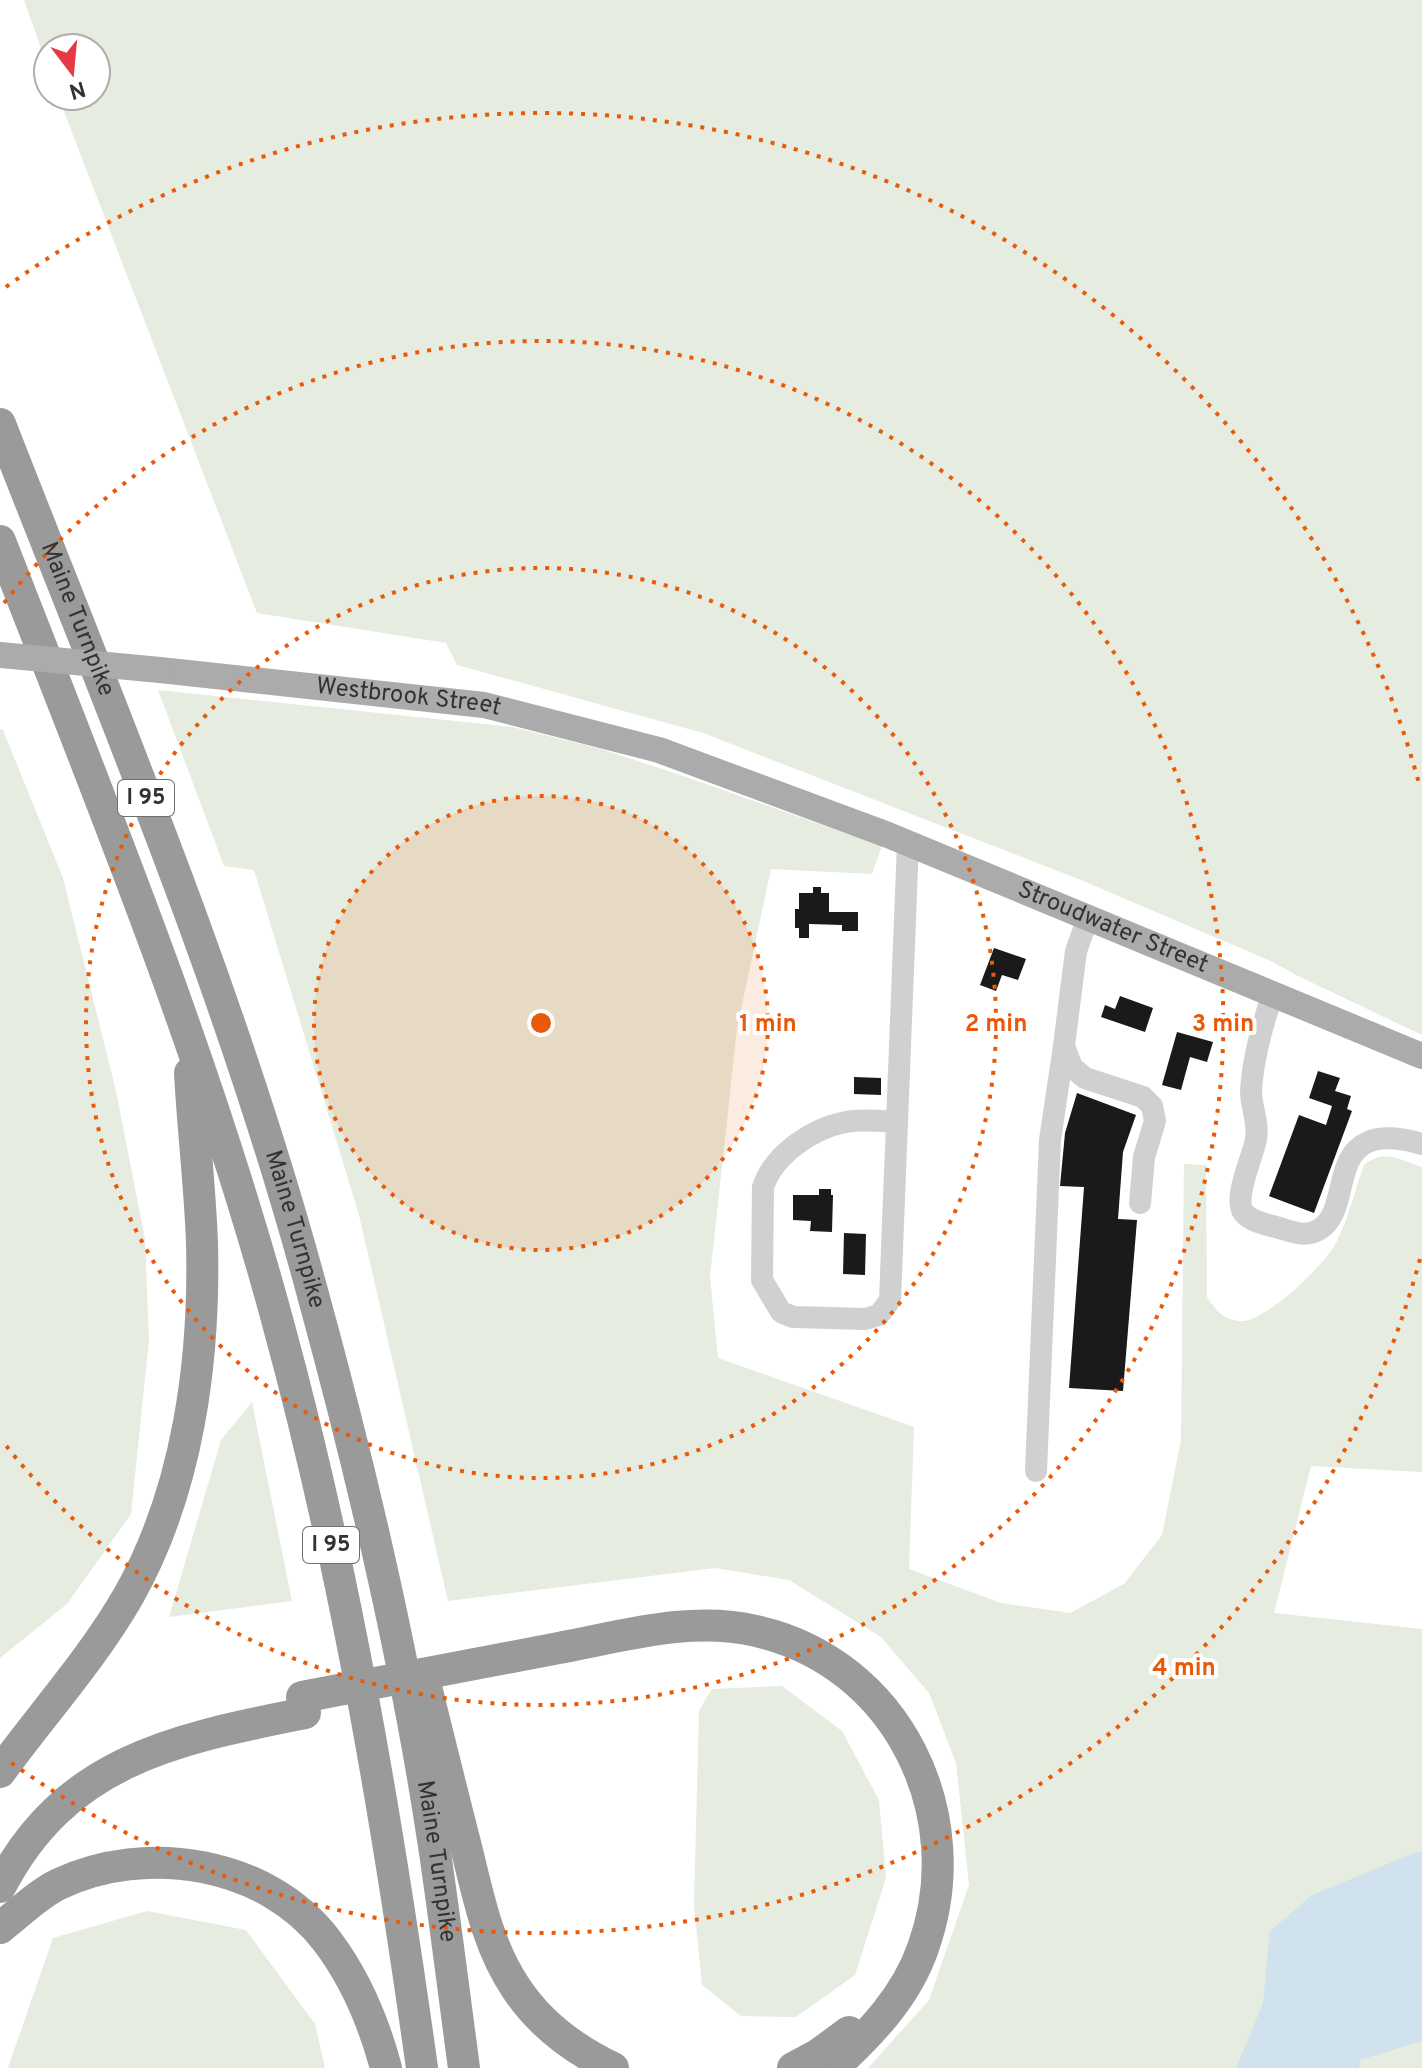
<svg xmlns="http://www.w3.org/2000/svg" width="1422" height="2068" font-family="Overpass,sans-serif">
	<rect width="100%" height="100%" fill="#fff"/>
	<path fill="#e6ecdf" d="M 24,0 L 1422,0 L 1422,1035 L 1298,976 L 1273,962 L 1076,878 L 703,733 L 457,665 L 446,643 L 257,613 L 58,96 L 96,96 L 96,48 L 48,48 L 48,68 Z
		M 158,690 L 512,727 L 601,749 L 686,777 L 882,846 L 872,874 L 771,869 L 737,1028 L 710,1277 L 718,1358 L 914,1427 L 909,1569 L 1001,1603 L 1070,1613 L 1124,1584 L 1162,1535 L 1181,1440 L 1184,1164 L 1206,1165 L 1207,1297 C 1215,1309 1223,1320 1240,1321 C 1266,1322 1326,1264 1337,1241 C 1349,1217 1355,1190 1364,1165 C 1384,1148 1400,1160 1422,1167 L 1422,1472 L 1311,1466 L 1274,1613 L 1422,1629 L 1422,2068 L 868,2068 L 929,2000 L 969,1885 L 956,1763 L 929,1693 L 881,1637 L 789,1580 L 715,1568 L 448,1601 L 359,1215 L 254,870 L 224,866 Z
		M 0,729 L 3,730 L 63,878 L 116,1091 L 145,1239 L 149,1340 L 131,1514 L 67,1604 L 0,1658 Z
		M 252,1402 L 292,1601 L 169,1617 L 221,1440 Z
		M 782,1686 L 842,1731 L 879,1800 L 886,1878 L 855,1975 L 796,2017 L 741,2016 L 702,1985 L 694,1905 L 699,1710 L 712,1689 Z
		M 147,1911 L 246,1930 L 315,2024 L 325,2068 L 8,2068 L 53,1938 Z"/>
	<path fill="#cfe2ee" d="M 1417,1852 L 1422,1852 L 1422,2041 L 1360,2060 L 1359,2068 L 1236,2068 L 1263,2003 L 1270,1931 L 1312,1895 Z"/>
	<path fill="#1a1a1a" d="M 813,887 L 821,887 L 821,893 L 829,893 L 829,912 L 858,912 L 858,931 L 842,931 L 842,925 L 809,924 L 809,938 L 799,938 L 799,928 L 795,928 L 795,909 L 799,909 L 799,893 L 813,893 Z
		M 994,948 L 1026,959 L 1018,980 L 1002,975 L 996,991 L 980,985 Z
		M 1120,996 L 1153,1008 L 1145,1032 L 1101,1017 L 1105,1005 L 1115,1009 Z
		M 1177,1032 L 1213,1042 L 1207,1062 L 1190,1057 L 1181,1090 L 1162,1085 Z
		M 1318,1071 L 1340,1078 L 1335,1091 L 1351,1096 L 1347,1109 L 1352,1111 L 1314,1213 L 1269,1196 L 1299,1115 L 1326,1125 L 1332,1106 L 1309,1098 Z
		M 854,1077 L 881,1078 L 881,1095 L 854,1094 Z
		M 1077,1093 L 1136,1115 L 1123,1152 L 1118,1219 L 1137,1220 L 1123,1391 L 1069,1388 L 1084,1187 L 1060,1186 L 1065,1133 Z
		M 819,1189 L 831,1189 L 831,1195 L 833,1195 L 832,1232 L 810,1231 L 811,1221 L 793,1220 L 793,1195 L 819,1195 Z
		M 844,1233 L 866,1234 L 865,1275 L 843,1274 Z"/>
	<g fill="none" stroke-linecap="round" stroke-linejoin="round">
		<path stroke="#d0d0d0" stroke-width="22" d="M 1088,918 L 1076,951 L 1064,1046 L 1072,1067 L 1085,1078 L 1143,1097 L 1152,1106 L 1155,1121 L 1144,1157 L 1140,1203
			M 1272,996 C 1262,1027 1253,1058 1251,1091 C 1251,1107 1259,1123 1256,1139 C 1253,1157 1235,1193 1242,1210 C 1248,1222 1267,1224 1279,1228 C 1294,1232 1306,1238 1320,1229 C 1348,1211 1333,1157 1368,1142 C 1383,1135 1407,1139 1422,1144
			M 897,1122 C 880,1121 862,1119 846,1122 C 813,1128 774,1154 763,1187 L 762,1280 L 781,1312 L 793,1317 L 865,1319 L 879,1315 L 890,1300 L 908,843
			M 1036,1471 L 1050,1140 L 1064,1046"/>
		<path stroke="#ababab" stroke-width="26" id="s1" d="M 160,670 L 484,705 L 659,750 L 888,835 L 1422,1056"/>
		<g stroke="#9a9a9a" stroke-width="32">
			<path id="s2" d="M 0,424 C 111,709 232,994 312,1291 C 362,1473 406,1659 434,1846 C 445,1920 454,1994 464,2068"/>
			<path d="M 0,541 C 100,799 206,1056 278,1323 C 345,1568 387,1817 422,2068"/>
			<path d="M 564,1647 C 627,1635 692,1616 756,1631 C 898,1663 971,1815 923,1948 C 906,1997 870,2034 833,2068"/>
			<path d="M 423,1674 C 436,1729 450,1784 464,1839 C 477,1889 486,1944 516,1988 C 539,2023 575,2050 613,2068"/>
			<path d="M 0,1772 C 43,1713 93,1658 129,1595 C 188,1490 205,1361 202,1243 C 200,1186 193,1130 190,1073"/>
			<path d="M 0,1887 C 66,1759 177,1739 305,1713"/>
			<path d="M 0,1928 C 18,1914 38,1894 59,1884 C 145,1843 267,1861 327,1941 C 355,1978 374,2023 386,2068"/>
			<path d="M 793,2068 L 819,2054 L 849,2032"/>
		</g>
		<path stroke="#ababab" stroke-width="26" d="M 0,655 L 160,670"/>
		<path stroke="#9a9a9a" stroke-width="32" d="M 302,1697 L 564,1647"/>
	</g>
	<circle cx="541" cy="1023" r="227" fill="#e8590c" fill-opacity=".12"/>
	<g fill="none" stroke="#e8590c" stroke-width="4" stroke-dasharray="4 8">
		<circle cx="541" cy="1023" r="227"/>
		<circle cx="541" cy="1023" r="455"/>
		<path d="M4 603A682 682 0 1 1 4 1443"/>
		<path d="M1420 1259A910 910 0 0 1 6 1759M6 287A910 910 0 0 1 1420 787"/>
	</g>
	<g text-anchor="middle" dominant-baseline="central" stroke-width="8" stroke-linejoin="round" paint-order="stroke">
		<g fill="#fff" stroke="#707070" stroke-width="2">
			<rect x="118" y="780" width="56" height="36" rx="6"/>
			<rect x="303" y="1527" width="56" height="36" rx="6"/>
		</g>
		<g font-size="22" font-weight="bold" fill="#333">
			<text x="146" y="798">I 95</text>
			<text x="331" y="1545">I 95</text>
		</g>
		<g font-size="24" fill="#333" stroke="#fff">
			<text stroke="none"><textPath href="#s2" startOffset="210">Maine Turnpike</textPath></text>
			<text stroke="none"><textPath href="#s1" startOffset="250">Westbrook Street</textPath></text>
			<text stroke="none"><textPath href="#s1" startOffset="994">Stroudwater Street</textPath></text>
			<text stroke="none"><textPath href="#s2" startOffset="858">Maine Turnpike</textPath></text>
			<text stroke="none"><textPath href="#s2" startOffset="1506">Maine Turnpike</textPath></text>
		</g>
	</g>
	<circle cx="541" cy="1023" r="12" fill="#e8590c" stroke="#fff" stroke-width="4"/>
	<g font-size="24" text-anchor="middle" font-weight="bold" fill="#e8590c" stroke="#fff" stroke-width="8" stroke-linejoin="round" paint-order="stroke">
		<text x="768" y="1031">1 min</text>
		<text x="996" y="1031">2 min</text>
		<text x="1223" y="1031">3 min</text>
		<text x="1184" y="1675">4 min</text>
	</g>
	<g transform="translate(72 72) rotate(164)"><circle r="38" fill="#ffffff" stroke="#adadad" stroke-width="2"/>
	<path d="M0-6L14 30L0 20L-14 30Z" fill="#e63946"/>
	<text y="-12" font-size="22" font-weight="bold" text-anchor="middle" fill="#333333">N</text>
	</g>
</svg>
